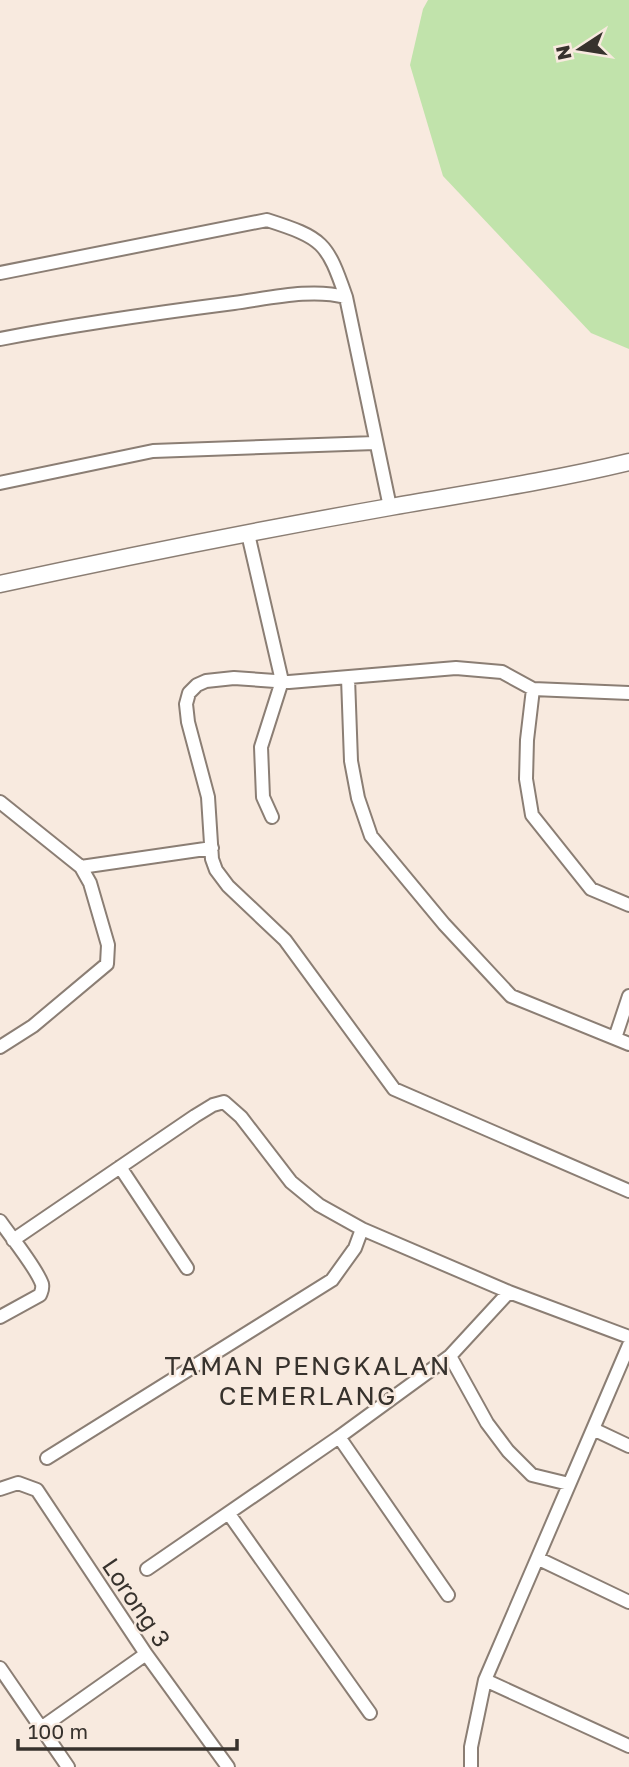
<svg xmlns="http://www.w3.org/2000/svg" width="629" height="1767" font-family="'Golos Text',sans-serif">
	<rect width="100%" height="100%" fill="#f8eadf"/>
	<path fill="#c1e3ab" d="M 428,0 L 629,0 L 629,349 L 591,333 L 443,176 L 410,65 L 423,9 Z"/>
	<g fill="none" stroke-linecap="round" stroke-linejoin="round">
		<g stroke="#8b7e74" stroke-width="16">
			<path id="minor" d="M 0,273 L 267,220 C 323,238 327,242 346,297
				M 0,339 C 77,324 156,313 234,303 C 271,298 311,288 346,297 L 390,507
				M 0,483 L 153,451 L 375,443
				M 248,534 L 282,681 L 261,747 L 263,797 L 272,817
				M 348,678 L 351,761 L 358,798 L 371,836 L 444,924 L 511,996 L 629,1044
				M 533,689 L 527,740 L 526,779 L 532,815 L 591,889 L 629,905
				M 629,693 L 533,689 L 502,672 L 456,668 L 289,682 L 234,678 L 206,681 L 197,685 L 189,693 L 186,704 L 188,722 L 208,797 L 212,859 L 216,870 L 228,886 L 285,940 L 394,1089 L 629,1191
				M 0,802 L 81,867 L 90,883 L 108,945 L 107,964 L 33,1026 L 0,1047
				M 81,867 L 212,848
				M 615,1038 L 629,996
				M 120,1167 L 187,1268
				M 0,1221 C 11,1237 36,1267 42,1284 C 43,1289 42,1290 40,1295 L 0,1317
				M 13,1240 L 195,1116 L 213,1105 L 224,1102 L 241,1117 L 291,1182 L 319,1205 L 362,1229 L 509,1292
				M 629,1345 L 593,1429 L 629,1446
				M 450,1356 L 487,1423 L 508,1451 L 532,1475 L 569,1484
				M 339,1437 L 448,1595
				M 47,1458 L 332,1280 L 355,1248 L 362,1229
				M 0,1489 L 18,1483 L 37,1490 L 146,1654 L 228,1767
				M 229,1514 L 370,1713
				M 539,1559 L 629,1602
				M 147,1569 L 339,1437 L 450,1356 L 509,1292 L 629,1337
				M 0,1668 L 68,1767
				M 485,1680 L 629,1746
				M 41,1728 L 146,1654
				M 471,1767 L 471,1747 L 485,1680 L 593,1429"/>
		</g>
		<g stroke="#8b7e74" stroke-width="19">
			<path id="tertiary" d="M 0,584 C 129,556 259,530 390,507 C 470,493 550,481 629,462"/>
		</g>
		<use href="#minor" stroke="#fff" stroke-width="12"/>
		<use href="#tertiary" stroke="#fff" stroke-width="16"/>
	</g>
	<g text-anchor="middle" dominant-baseline="central" stroke-width="5" stroke-linejoin="round" paint-order="stroke">
		<g font-size="24" fill="#37322d" stroke="#f8eadf">
			<text transform="translate(137 1602) rotate(56)">Lorong 3</text>
		</g>
		<g font-size="26" letter-spacing="2" fill="#37322d" stroke="#f8eadf">
			<text x="308" y="1365">TAMAN PENGKALAN<tspan x="308" dy="30">CEMERLANG</tspan></text>
		</g>
	</g>
	<g transform="translate(580 49) rotate(258)" stroke="#f8eadf" stroke-width="5" paint-order="stroke">
	<path d="M0-5L12 26L0 18L-12 26Z" fill="#37322d"/>
	<text y="-10" font-size="19" font-weight="bold" text-anchor="middle" fill="#37322d">N</text>
	</g>
	<path d="M18 1739v10h219v-10" fill="none" stroke="#37322d" stroke-width="3.5"/>
	<text x="28" y="1739" font-size="21" fill="#37322d" stroke="#f8eadf" stroke-width="5" paint-order="stroke">100 m</text>
</svg>
